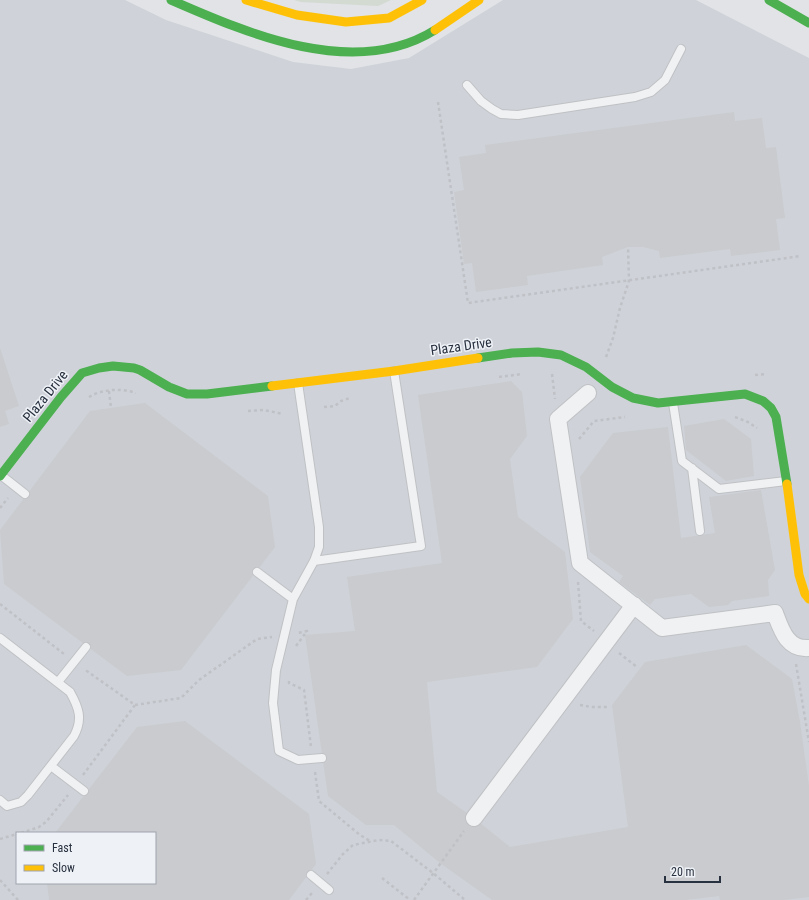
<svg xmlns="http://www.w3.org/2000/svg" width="809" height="900" font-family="'Roboto Condensed',sans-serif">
	<rect width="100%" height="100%" fill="#e1e3e6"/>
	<path fill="#cfd3d9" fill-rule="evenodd" d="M 0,0 L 125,0 L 166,20 L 293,62 L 351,69 L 409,58 L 503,0 L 696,0 L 809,58 L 809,900 L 0,900 ZM 17,833 L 155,833 L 155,883 L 17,883 Z"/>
	<path fill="#d2dad1" d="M 294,0 L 391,0 L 378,6 L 301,2 Z"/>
	<path fill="#c9cbce" d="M 734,112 L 735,121 L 762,118 L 766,148 L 776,147 L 785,218 L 776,219 L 780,250 L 731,256 L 730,249 L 660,258 L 659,251 L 643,247 L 628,247 L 602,257 L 603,265 L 527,276 L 528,285 L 476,292 L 472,263 L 464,264 L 454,192 L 464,190 L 459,157 L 486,153 L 485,145 Z
		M 0,348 L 19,406 L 5,411 L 9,424 L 0,427 Z
		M 511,381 L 522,392 L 527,436 L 510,459 L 518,517 L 565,552 L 573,619 L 537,667 L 427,682 L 437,792 L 474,818 L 510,847 L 628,827 L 612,705 L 645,662 L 746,645 L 792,679 L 800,722 L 809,786 L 809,897 L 784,900 L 720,900 L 719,896 L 686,900 L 492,900 L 440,863 L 394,825 L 366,825 L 328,796 L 305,635 L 355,631 L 347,577 L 442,563 L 418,395 Z
		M 145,403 L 268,496 L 275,547 L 181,670 L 127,676 L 4,584 L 0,530 L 90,411 Z
		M 724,419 L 751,439 L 754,476 L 726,481 L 686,450 L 684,426 Z
		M 668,427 L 681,538 L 715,533 L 709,497 L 761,490 L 775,570 L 768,580 L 769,596 L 732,601 L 728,605 L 709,607 L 691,594 L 655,599 L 650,605 L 619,582 L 623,576 L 590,552 L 580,477 L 613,433 Z
		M 185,721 L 309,814 L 316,864 L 289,900 L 49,900 L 47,883 L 155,883 L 155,833 L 55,833 L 137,727 Z"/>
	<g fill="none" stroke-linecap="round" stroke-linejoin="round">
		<g stroke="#bfc1c4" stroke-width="10">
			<path id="lane" d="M 467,85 L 481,101 L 492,109 L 501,114 L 518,115 L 635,97 L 651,92 L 665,80 L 681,49
				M 298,383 L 319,527 L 319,547 L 314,561 L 293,599 L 276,670 L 273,703 L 279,751 L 298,760 L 322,758
				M 673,403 L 682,461 L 719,489 L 786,481
				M 692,468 L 700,531
				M 2,476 L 25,494
				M 314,561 L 421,546 L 394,371
				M 257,572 L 293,599
				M 0,638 L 70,692 C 79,708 83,719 74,736 L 28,795 L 21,802 L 7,806 L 0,800
				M 58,682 L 86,647
				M 51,766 L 84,791
				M 311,875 L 329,890"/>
		</g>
		<g stroke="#bfc1c4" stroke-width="18">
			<path id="street" d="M 588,393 L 558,419 L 580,563 L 662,628 L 775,613 C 781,629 787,650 809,648
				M 474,818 L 634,605"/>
		</g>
		<path stroke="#bfc1c6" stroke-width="2.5" stroke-dasharray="3 3" stroke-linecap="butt" d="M 438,102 L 468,303 L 801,256
			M 606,357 L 613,338 L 620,308 L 629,281 L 628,247
			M 552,374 L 555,399
			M 755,375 L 767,374
			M 499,377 L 522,374
			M 109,391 L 111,408
			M 89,397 C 102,389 121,388 136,393
			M 324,407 L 335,406 L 341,401 L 350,398
			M 248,411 L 264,410 L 283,414
			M 735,417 L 748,422 L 757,428
			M 579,439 L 594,421 L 625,417
			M 0,508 L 8,498
			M 578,582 L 581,621 L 594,631
			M 0,604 L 64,654
			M 296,646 L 307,631 L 298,633
			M 619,653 L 637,667
			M 796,664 L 809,742
			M 289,681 L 289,683 L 304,690 L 311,747
			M 135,705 L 181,698 L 199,680 L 257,639 L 272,637
			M 580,705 L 591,707 L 607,707
			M 315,772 L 319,801 L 360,835 L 370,841
			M 83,775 L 135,705 L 84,669
			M 21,833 L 39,827 L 46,822 L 68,795
			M 0,839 L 17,834
			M 327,874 L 343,854 L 353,845 L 379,840 L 391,841 L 433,873 L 465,900
			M 382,878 L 410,900
			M 0,880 L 18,900
			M 306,900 L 312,893
			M 414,900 L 464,831"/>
		<use href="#lane" stroke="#f0f1f2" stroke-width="8"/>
		<use href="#street" stroke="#f0f1f2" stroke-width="16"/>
		<path stroke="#4caf50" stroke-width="9" d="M 171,0 C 249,34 355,80 435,30
			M 769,0 L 809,23
			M 478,358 L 512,353 L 538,352 L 561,355 L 586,367 L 612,387 L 633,398 L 658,403 L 745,394 L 763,401 L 771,408 L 776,417 L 787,484
			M 0,476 L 61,397 L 82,373 L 99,368 L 113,366 L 134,368 L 140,370 L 169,387 L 187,394 L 207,394 L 272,386"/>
		<path stroke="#ffc107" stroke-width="9" d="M 246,0 L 297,15 L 346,22 L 389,18 L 422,0
			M 435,30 L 479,0
			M 272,386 L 394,371 L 478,358
			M 787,484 L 799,575 L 805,594 L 809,599"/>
	</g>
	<g text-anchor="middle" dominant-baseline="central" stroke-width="3" stroke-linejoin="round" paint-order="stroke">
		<g font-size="14" fill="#28313f" stroke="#eef1f6">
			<text transform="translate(461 346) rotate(-8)">Plaza Drive</text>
			<text transform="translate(45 396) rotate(-51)">Plaza Drive</text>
		</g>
	</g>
	<rect x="16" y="832" width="140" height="52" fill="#eef1f6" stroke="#9fa4ad"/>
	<rect x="24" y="845" width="20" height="6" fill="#4caf50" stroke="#9fa4ad"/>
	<text x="52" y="852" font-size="12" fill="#28313f">Fast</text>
	<rect x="24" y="865" width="20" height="6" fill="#ffc107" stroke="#9fa4ad"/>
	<text x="52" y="872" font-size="12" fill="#28313f">Slow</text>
	<path d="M665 876v6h55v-6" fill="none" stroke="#28313f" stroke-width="2"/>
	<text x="671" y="876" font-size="12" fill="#28313f" stroke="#eef1f6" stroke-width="3" paint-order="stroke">20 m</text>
</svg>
